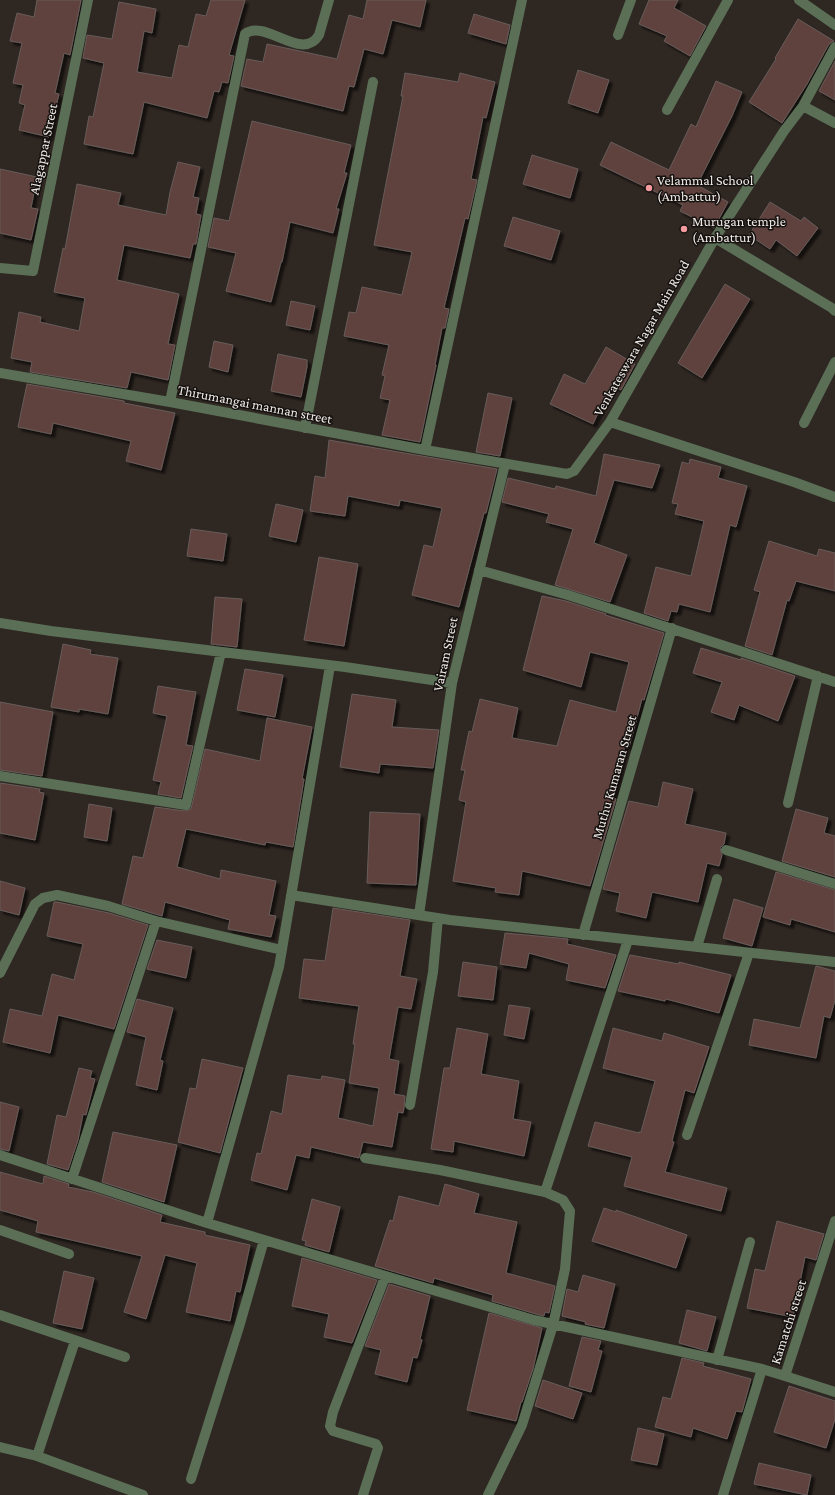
<svg xmlns="http://www.w3.org/2000/svg" width="835" height="1495" font-family="'Crimson Pro',serif">
	<defs>
		<filter id="shadow"><feDropShadow dx="3.5" dy="3.5" stdDeviation="1" flood-color="#0009"/></filter>
	</defs>
	<rect width="100%" height="100%" fill="#2f2722"/>
	<path fill="#5f423d" stroke="#675c5a" filter="url(#shadow)" d="M 37,0 L 81,0 L 70,55 L 64,53 L 55,93 L 59,94 L 49,137 L 19,130 L 25,105 L 19,103 L 23,85 L 13,83 L 22,43 L 10,41 L 17,13 L 34,17 Z
		M 211,0 L 245,0 L 229,55 L 234,56 L 228,83 L 222,82 L 219,92 L 214,91 L 207,118 L 144,102 L 133,154 L 84,144 L 89,116 L 93,117 L 104,63 L 83,58 L 87,35 L 112,39 L 119,2 L 156,9 L 152,33 L 144,31 L 137,72 L 172,78 L 179,45 L 188,47 L 196,14 L 206,16 Z
		M 367,0 L 426,0 L 420,27 L 392,20 L 383,54 L 364,49 L 354,87 L 349,86 L 343,111 L 241,86 L 247,59 L 263,62 L 267,44 L 337,59 L 349,15 L 363,19 Z
		M 649,0 L 678,0 L 674,8 L 706,26 L 690,56 L 664,41 L 667,36 L 639,24 Z
		M 474,14 L 510,25 L 506,44 L 468,33 Z
		M 798,19 L 834,41 L 829,44 L 807,84 L 782,123 L 749,102 L 776,59 L 775,58 Z
		M 835,61 L 835,100 L 819,91 Z
		M 578,70 L 609,80 L 598,113 L 568,103 Z
		M 405,73 L 458,82 L 460,73 L 495,82 L 486,118 L 483,117 L 471,179 L 477,180 L 468,219 L 465,218 L 444,308 L 449,309 L 445,328 L 442,328 L 435,365 L 436,365 L 420,442 L 382,435 L 390,400 L 380,398 L 385,376 L 382,375 L 389,345 L 344,336 L 349,312 L 356,313 L 362,287 L 402,295 L 412,252 L 374,245 L 403,96 L 401,96 Z
		M 716,81 L 742,92 L 732,116 L 697,185 L 728,202 L 714,228 L 680,211 L 683,205 L 600,165 L 611,142 L 669,170 L 691,124 L 696,127 Z
		M 252,121 L 351,145 L 344,173 L 347,173 L 336,209 L 339,209 L 333,233 L 290,222 L 282,262 L 281,262 L 271,302 L 226,291 L 236,253 L 208,247 L 214,218 L 229,221 Z
		M 532,155 L 578,169 L 570,198 L 523,184 Z
		M 178,162 L 200,167 L 193,197 L 199,198 L 196,214 L 201,215 L 196,244 L 193,244 L 190,258 L 124,245 L 117,280 L 179,294 L 168,344 L 175,345 L 168,380 L 131,372 L 127,388 L 30,372 L 32,362 L 11,358 L 19,312 L 41,317 L 40,322 L 79,331 L 85,298 L 54,292 L 63,248 L 65,249 L 77,184 L 121,193 L 118,205 L 166,215 L 170,192 Z
		M 0,169 L 37,177 L 31,208 L 38,209 L 31,240 L 0,233 Z
		M 770,202 L 801,221 L 804,217 L 818,228 L 797,256 L 776,240 L 770,249 L 749,235 Z
		M 513,217 L 560,231 L 551,260 L 504,246 Z
		M 725,284 L 750,299 L 702,378 L 678,363 Z
		M 291,301 L 315,306 L 310,330 L 286,325 Z
		M 214,341 L 233,345 L 228,372 L 209,367 Z
		M 606,347 L 635,364 L 621,390 L 611,385 L 593,424 L 550,404 L 564,374 L 585,384 Z
		M 278,354 L 307,360 L 307,367 L 301,397 L 271,391 Z
		M 27,384 L 124,401 L 124,403 L 175,413 L 161,470 L 126,461 L 131,441 L 53,423 L 51,434 L 18,427 Z
		M 488,393 L 512,398 L 500,456 L 476,452 Z
		M 329,440 L 497,469 L 486,513 L 484,513 L 459,607 L 412,595 L 424,545 L 433,547 L 442,508 L 400,500 L 399,506 L 348,496 L 345,516 L 310,511 L 315,476 L 325,478 Z
		M 604,454 L 660,465 L 652,488 L 614,480 L 594,543 L 627,555 L 610,602 L 555,585 L 573,529 L 546,522 L 549,514 L 502,502 L 508,478 L 555,489 L 556,486 L 596,496 Z
		M 690,459 L 721,467 L 718,478 L 747,486 L 736,527 L 730,525 L 710,612 L 679,604 L 677,612 L 671,611 L 668,621 L 644,613 L 656,567 L 691,576 L 704,521 L 675,514 L 678,504 L 672,503 L 682,462 L 689,464 Z
		M 276,504 L 303,510 L 296,542 L 269,536 Z
		M 191,529 L 227,534 L 223,561 L 187,556 Z
		M 769,541 L 817,556 L 819,549 L 835,553 L 835,591 L 796,581 L 789,601 L 787,600 L 772,655 L 745,646 L 760,592 L 754,590 Z
		M 319,557 L 358,564 L 344,646 L 304,640 Z
		M 542,596 L 566,601 L 606,614 L 605,615 L 664,633 L 644,700 L 642,699 L 629,747 L 625,745 L 613,798 L 616,799 L 590,886 L 522,871 L 519,895 L 495,892 L 496,888 L 453,881 L 466,802 L 459,800 L 465,770 L 461,770 L 469,731 L 472,732 L 480,699 L 518,708 L 512,738 L 557,746 L 570,700 L 616,712 L 629,662 L 590,652 L 581,687 L 523,670 Z
		M 215,597 L 242,599 L 237,647 L 211,644 Z
		M 63,644 L 91,650 L 90,654 L 118,658 L 108,714 L 79,709 L 79,712 L 51,707 Z
		M 701,648 L 741,660 L 741,658 L 795,676 L 778,721 L 739,705 L 734,720 L 711,712 L 722,682 L 693,673 Z
		M 245,669 L 283,675 L 275,717 L 237,710 Z
		M 158,686 L 196,692 L 186,745 L 193,746 L 181,798 L 158,794 L 161,782 L 153,780 L 167,716 L 153,713 Z
		M 352,694 L 396,700 L 392,727 L 439,730 L 433,768 L 380,764 L 379,773 L 340,767 Z
		M 0,702 L 53,712 L 42,776 L 0,770 Z
		M 267,718 L 312,727 L 302,779 L 304,779 L 293,847 L 266,842 L 265,845 L 186,829 L 177,867 L 220,879 L 221,870 L 276,881 L 269,915 L 276,916 L 271,937 L 228,929 L 230,920 L 165,902 L 162,916 L 122,904 L 133,856 L 143,858 L 155,807 L 185,811 L 191,809 L 205,749 L 260,761 Z
		M 663,782 L 693,789 L 685,824 L 726,833 L 724,844 L 720,848 L 722,855 L 719,866 L 707,863 L 698,902 L 652,892 L 646,918 L 616,911 L 620,893 L 603,889 L 629,801 L 658,807 Z
		M 0,783 L 40,789 L 39,792 L 44,793 L 35,840 L 0,833 Z
		M 89,804 L 112,808 L 107,841 L 84,837 Z
		M 796,809 L 828,818 L 824,833 L 835,836 L 835,877 L 782,861 Z
		M 370,812 L 420,814 L 416,885 L 367,883 Z
		M 776,872 L 835,890 L 835,932 L 791,919 L 790,925 L 763,917 Z
		M 0,881 L 25,888 L 19,915 L 0,910 Z
		M 734,899 L 763,908 L 752,946 L 723,938 Z
		M 54,902 L 57,902 L 109,913 L 148,925 L 114,1029 L 58,1015 L 50,1053 L 3,1042 L 10,1009 L 42,1016 L 52,974 L 74,980 L 83,944 L 47,936 Z
		M 333,908 L 410,920 L 400,976 L 417,979 L 411,1009 L 398,1007 L 389,1059 L 399,1061 L 394,1094 L 405,1096 L 404,1108 L 403,1113 L 398,1112 L 392,1147 L 363,1142 L 359,1158 L 311,1147 L 309,1158 L 296,1155 L 287,1190 L 251,1180 L 257,1153 L 261,1154 L 271,1111 L 282,1114 L 288,1075 L 321,1080 L 322,1076 L 345,1080 L 338,1118 L 373,1126 L 379,1088 L 349,1083 L 355,1044 L 353,1044 L 359,1006 L 299,998 L 304,959 L 325,961 Z
		M 505,933 L 568,939 L 567,944 L 616,955 L 605,988 L 566,980 L 569,964 L 529,953 L 526,968 L 500,964 Z
		M 157,940 L 192,947 L 186,978 L 147,969 Z
		M 630,955 L 679,964 L 679,962 L 731,975 L 719,1013 L 666,999 L 665,1001 L 618,991 Z
		M 463,962 L 497,967 L 493,1000 L 458,996 Z
		M 816,966 L 835,971 L 835,1000 L 830,1018 L 824,1016 L 816,1058 L 749,1045 L 754,1019 L 800,1028 Z
		M 137,999 L 173,1008 L 160,1060 L 163,1061 L 157,1090 L 136,1085 L 146,1037 L 127,1032 Z
		M 509,1005 L 530,1008 L 524,1039 L 504,1035 Z
		M 457,1028 L 488,1034 L 481,1074 L 519,1081 L 513,1119 L 531,1122 L 524,1156 L 454,1141 L 453,1152 L 431,1149 L 444,1068 L 450,1068 Z
		M 613,1028 L 662,1041 L 664,1033 L 709,1047 L 694,1093 L 685,1090 L 672,1141 L 674,1142 L 665,1172 L 727,1188 L 721,1211 L 624,1186 L 632,1157 L 588,1146 L 595,1122 L 639,1133 L 639,1132 L 641,1132 L 655,1081 L 603,1068 Z
		M 202,1059 L 243,1068 L 220,1153 L 178,1142 L 190,1088 L 196,1089 Z
		M 79,1068 L 92,1071 L 90,1078 L 95,1079 L 86,1115 L 83,1114 L 78,1140 L 68,1170 L 47,1164 L 57,1115 L 66,1117 Z
		M 0,1102 L 19,1107 L 9,1151 L 0,1149 Z
		M 113,1132 L 177,1145 L 164,1202 L 102,1182 Z
		M 0,1172 L 43,1184 L 44,1176 L 69,1184 L 68,1187 L 93,1192 L 162,1215 L 160,1222 L 205,1232 L 205,1235 L 250,1245 L 240,1292 L 236,1291 L 230,1321 L 186,1312 L 197,1263 L 165,1255 L 146,1319 L 124,1312 L 142,1256 L 36,1232 L 38,1221 L 0,1210 Z
		M 445,1184 L 479,1194 L 474,1213 L 517,1222 L 506,1273 L 555,1286 L 549,1313 L 545,1312 L 544,1316 L 536,1314 L 492,1301 L 493,1295 L 434,1278 L 433,1283 L 375,1266 L 390,1220 L 393,1221 L 399,1196 L 439,1206 Z
		M 312,1199 L 340,1207 L 329,1252 L 305,1245 L 306,1241 L 302,1240 Z
		M 604,1208 L 616,1212 L 616,1210 L 687,1235 L 676,1268 L 592,1241 Z
		M 777,1221 L 824,1234 L 816,1260 L 805,1257 L 793,1317 L 747,1308 L 755,1269 L 765,1271 Z
		M 302,1258 L 377,1280 L 352,1343 L 324,1337 L 329,1314 L 292,1306 Z
		M 64,1271 L 94,1278 L 82,1329 L 53,1323 Z
		M 583,1275 L 615,1284 L 604,1328 L 585,1324 L 586,1322 L 562,1316 L 567,1289 L 578,1292 Z
		M 389,1284 L 430,1296 L 420,1339 L 422,1340 L 417,1358 L 413,1357 L 407,1382 L 375,1374 L 381,1350 L 365,1346 Z
		M 687,1310 L 716,1317 L 707,1351 L 679,1343 Z
		M 489,1313 L 542,1328 L 533,1369 L 522,1402 L 521,1402 L 516,1421 L 467,1410 Z
		M 582,1337 L 601,1341 L 598,1350 L 602,1351 L 591,1392 L 569,1386 Z
		M 682,1358 L 704,1363 L 703,1366 L 751,1379 L 742,1412 L 736,1411 L 727,1439 L 693,1428 L 691,1437 L 655,1427 L 663,1397 L 671,1399 Z
		M 543,1380 L 582,1393 L 573,1419 L 535,1406 Z
		M 789,1386 L 835,1401 L 835,1419 L 826,1448 L 774,1432 Z
		M 638,1428 L 664,1434 L 657,1465 L 631,1460 Z
		M 759,1463 L 811,1475 L 807,1495 L 754,1484 Z"/>
	<g fill="none" stroke-linecap="round" stroke-linejoin="round">
		<path stroke="#5a6f56" stroke-width="10" d="M 799,0 L 835,25
			M 618,35 L 631,0
			M 803,106 L 835,123
			M 667,110 L 728,0
			M 715,238 L 832,308 L 835,311
			M 0,268 L 33,271 L 88,0
			M 0,373 L 170,402 L 425,450 L 567,474 L 574,471 L 610,422 L 715,238 L 784,131 L 803,106 L 835,47
			M 170,402 L 245,34 C 265,18 302,63 319,35 L 329,0
			M 610,422 L 794,482 L 835,497
			M 804,423 L 835,362
			M 305,428 L 373,82
			M 425,450 L 522,0
			M 479,570 L 568,595 L 835,682
			M 0,623 L 51,631 L 345,667 L 452,683
			M 0,776 L 186,805 L 221,652
			M 788,803 L 818,676
			M 726,850 L 835,884
			M 291,895 L 450,920 L 835,962
			M 419,915 L 452,683 L 505,464
			M 583,935 L 672,628
			M 697,947 L 717,879
			M 0,973 L 35,904 L 43,898 L 57,895 L 108,906 L 156,921 L 282,950
			M 410,1105 L 433,972 L 438,918
			M 687,1135 L 749,953
			M 0,1155 L 207,1223 L 534,1320 L 762,1369
			M 365,1158 L 440,1170 L 545,1192 L 563,1200 L 570,1211 L 565,1269 L 553,1325 L 522,1425 L 488,1495
			M 72,1179 L 156,921
			M 545,1192 L 628,940
			M 207,1223 L 279,967 L 330,666
			M 0,1230 L 69,1254
			M 0,1315 L 125,1357
			M 717,1360 L 750,1242
			M 785,1376 L 835,1392
			M 0,1447 L 37,1456 L 143,1495
			M 37,1456 L 75,1341
			M 191,1479 L 239,1327 L 264,1240
			M 363,1495 L 378,1448 L 376,1444 L 333,1431 L 330,1426 L 333,1412 L 385,1277
			M 723,1495 L 762,1369 L 785,1376 L 835,1221"/>
	</g>
	<g fill="#f49b9f" stroke="#14110f" stroke-width="1.5">
		<circle cx="649" cy="188" r="4"/>
		<circle cx="684" cy="229" r="4"/>
	</g>
	<g text-anchor="middle" dominant-baseline="central" stroke-width="3" stroke-linejoin="round" paint-order="stroke">
		<g font-size="14" fill="#f1ebe8" stroke="#14110f">
			<text transform="translate(43 149) rotate(-78)">Alagappar Street</text>
			<text transform="translate(641 338) rotate(-60)">Venkateswara Nagar Main Road</text>
			<text transform="translate(255 404) rotate(11)">Thirumangai mannan street</text>
			<text transform="translate(445 654) rotate(-78)">Vairam Street</text>
			<text transform="translate(614 777) rotate(-74)">Muthu Kumaran Street</text>
			<text transform="translate(788 1322) rotate(-72)">Kamatchi street</text>
		</g>
		<g font-size="14" fill="#f1ebe8" stroke="#14110f" text-anchor="start">
			<text x="657" y="180">Velammal School<tspan x="657" dy="16">(Ambattur)</tspan></text>
			<text x="692" y="221">Murugan temple<tspan x="692" dy="16">(Ambattur)</tspan></text>
		</g>
	</g>
</svg>
